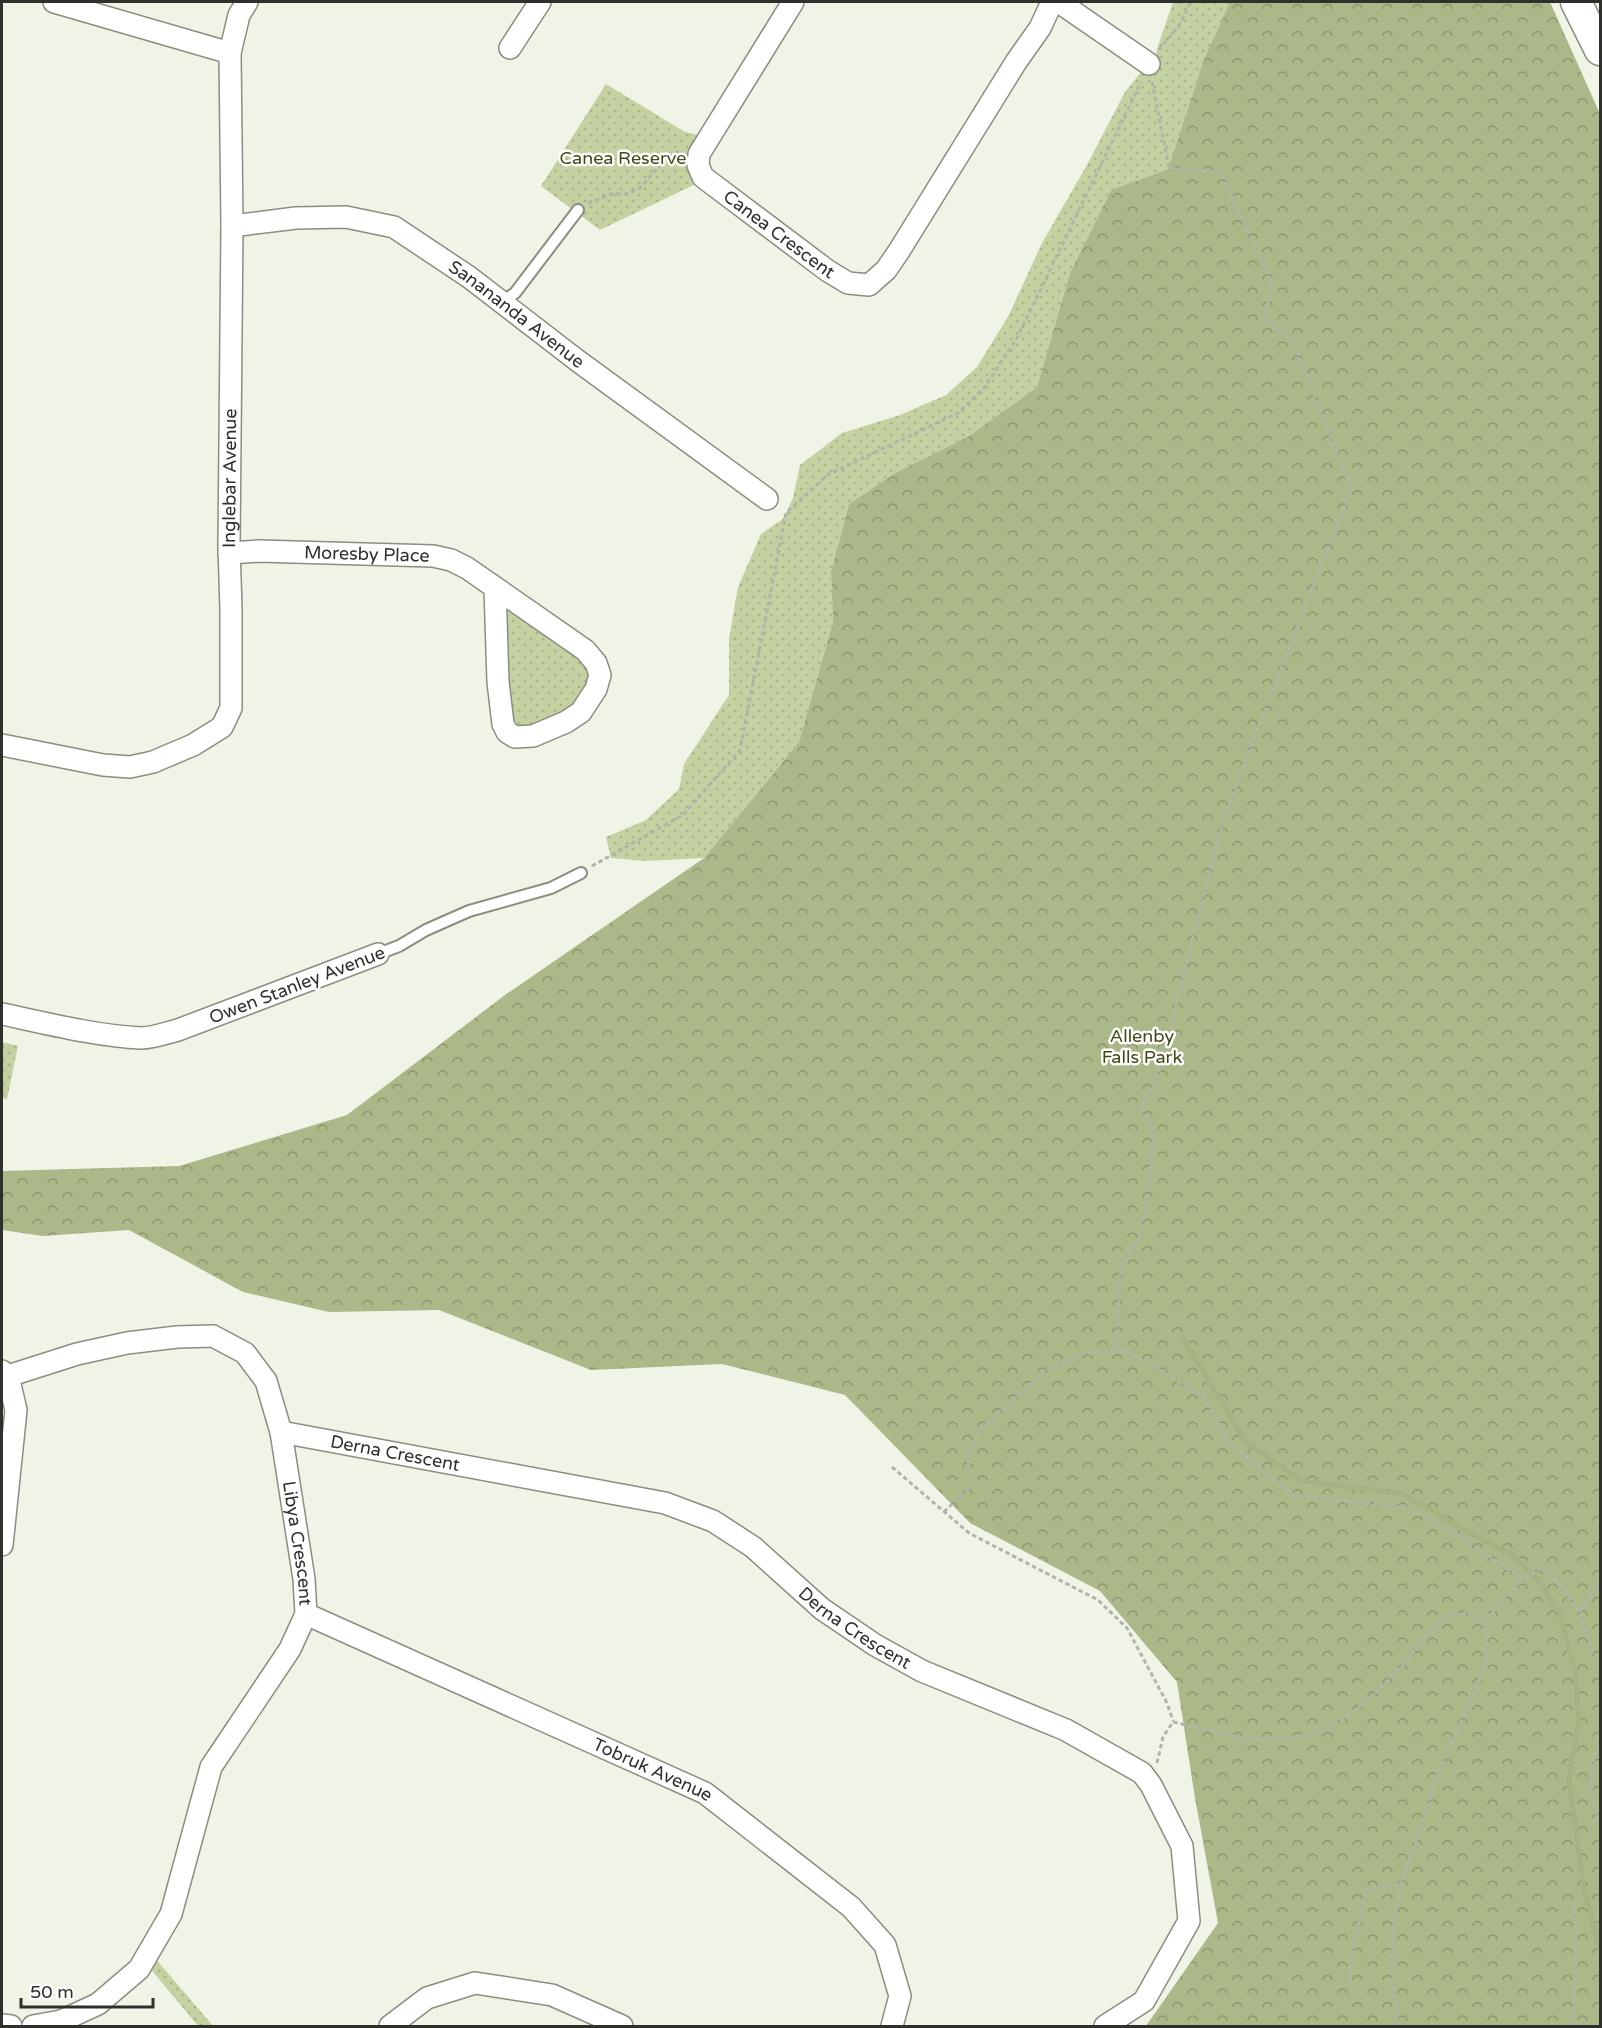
<svg xmlns="http://www.w3.org/2000/svg" width="1602" height="2028" font-family="'Varela Round',sans-serif">
	<defs>
		<pattern id="grass-dots" width="8" height="8" patternUnits="userSpaceOnUse" patternTransform="scale(1.5)"><rect width="8" height="8" fill="#c4d1a1"/><path d="M2 2h.1M6 6h.1" fill="none" stroke="#a9b48b" stroke-width="1.8" stroke-linecap="round"/></pattern>
		<pattern id="forest-crowns" width="20" height="18" patternUnits="userSpaceOnUse" patternTransform="scale(1.5)"><rect width="20" height="18" fill="#abb888"/><path d="M2 6a3 3 0 1 1 6 0M12 15a3 3 0 1 1 6 0" fill="none" stroke="#8c966f"/></pattern>
	</defs>
	<rect width="100%" height="100%" fill="#f0f4e6"/>
	<path fill="url(#grass-dots)" d="M 1173,2 L 1230,2 L 1204,59 L 1168,169 L 1111,190 L 1070,273 L 1037,387 L 969,436 L 895,473 L 849,504 L 831,570 L 833,622 L 799,742 L 704,858 L 644,861 L 611,858 L 606,837 L 646,820 L 679,789 L 684,764 L 729,695 L 729,639 L 738,587 L 761,534 L 783,519 L 793,498 L 800,465 L 842,433 L 900,415 L 946,395 L 977,367 L 1009,315 L 1042,243 L 1088,163 L 1125,92 L 1141,72 L 1156,72 L 1160,65 L 1156,57 L 1157,49 Z
		M 606,84 L 685,132 L 698,135 L 702,181 L 600,230 L 541,186 Z
		M 513,609 L 586,663 L 591,671 C 586,707 549,723 518,731 L 509,719 L 507,626 L 508,611 Z
		M 2,1042 L 18,1046 L 7,1099 L 2,1098 Z
		M 149,1951 L 213,2026 L 198,2026 L 144,1961 Z"/>
	<path fill="url(#forest-crowns)" d="M 1230,2 L 1550,2 L 1600,114 L 1600,2026 L 1146,2026 L 1218,1923 L 1195,1798 L 1177,1682 L 1100,1591 L 970,1523 L 845,1395 L 722,1364 L 591,1370 L 439,1310 L 329,1312 L 243,1292 L 129,1230 L 43,1236 L 2,1230 L 2,1171 L 179,1166 L 347,1115 L 505,995 L 704,858 L 799,742 L 833,622 L 831,571 L 849,504 L 895,473 L 969,436 L 1037,387 L 1070,273 L 1111,190 L 1168,169 L 1204,59 Z"/>
	<g fill="none" stroke-linecap="round" stroke-linejoin="round">
		<path stroke="#a5b383" stroke-width="5" d="M 1183,1338 L 1245,1441 L 1302,1481 L 1403,1494 L 1478,1538 L 1511,1554 L 1539,1581 L 1560,1614 L 1575,1671 L 1579,1719 L 1569,1779 L 1583,1883 L 1600,1951"/>
		<g stroke="#8a8e81" stroke-width="14">
			<path id="lane" d="M 502,302 L 515,293 L 578,210
				M 378,954 L 399,946 L 426,930 L 469,911 L 551,888 L 581,873"/>
		</g>
		<g stroke="#8a8e81" stroke-width="24">
			<g id="street">
				<path d="M 54,2 L 230,53"/>
				<path id="s1" d="M 793,2 L 699,154 L 698,165 L 703,177 L 828,271 L 848,283 L 869,285 L 886,270 L 899,251 L 1016,62 L 1040,28 L 1052,2"/>
				<path d="M 1059,2 L 1149,64"/>
				<path d="M 510,48 L 540,2"/>
				<path id="s2" d="M 232,226 L 296,218 L 346,217 L 394,227 L 469,277 L 578,361 L 767,499"/>
				<path id="s3" d="M 229,553 L 259,551 L 433,556 L 451,560 L 467,568 L 585,650 L 596,663 L 600,675 L 596,689 L 581,712 L 566,722 L 533,736 L 515,737 L 507,732 L 503,724 L 498,682 L 495,588"/>
				<path id="s4" d="M 2,745 L 103,765 L 130,767 L 153,762 L 193,745 L 222,727 L 231,708 L 231,609 L 229,547 L 232,226 L 230,53 L 239,15 L 247,2"/>
				<path d="M 2,1014 C 46,1023 96,1036 141,1038 C 153,1038 166,1033 178,1030 L 378,954"/>
				<path d="M 2,1371 L 8,1376 L 16,1410 L 2,1545"/>
				<path id="s5" d="M 8,1376 L 77,1354 L 127,1343 L 177,1337 L 213,1336 L 245,1353 L 266,1381 L 281,1432 L 304,1579 L 306,1614 L 290,1649 L 211,1767 L 171,1914 L 139,1969 L 98,2004 L 61,2021 L 33,2026"/>
				<path id="s6" d="M 281,1432 L 665,1503 L 713,1521 L 753,1547 L 822,1609 L 875,1645 L 922,1671 L 1066,1730 L 1142,1773 L 1151,1785 L 1182,1846 L 1189,1921 L 1144,2001 L 1105,2026"/>
				<path id="s7" d="M 306,1614 L 705,1793 L 851,1907 L 885,1945 L 900,1996 L 892,2026"/>
				<path d="M 2,2025 L 11,2026"/>
				<path d="M 390,2026 L 427,1998 L 475,1983 L 552,1995 L 622,2026"/>
			</g>
		</g>
		<g stroke="#8a8e81" stroke-width="33">
			<path id="secondary" d="M 1576,2 L 1600,50"/>
		</g>
		<path stroke="#b1b4a9" stroke-width="3" stroke-dasharray="4.5 3" stroke-linecap="butt" d="M 1159,50 L 1180,24 L 1191,2
			M 588,203 L 612,194 L 626,194 L 640,188 L 667,157 L 680,151
			M 592,866 L 683,815 L 740,750 L 786,513 L 827,475 L 958,413 L 984,388 L 1017,338 L 1141,82
			M 1115,1350 L 1121,1267 L 1138,1240 L 1150,1188 L 1153,1131 L 1141,1109 L 1158,1075 L 1224,817 L 1351,489 L 1293,340 L 1265,319 L 1271,280 L 1220,172 L 1169,168 L 1152,81
			M 892,1467 L 969,1533 L 1098,1600 L 1127,1628 L 1167,1703 L 1173,1721
			M 944,1512 L 973,1483 L 967,1456 L 980,1430 L 1043,1373 L 1081,1354 L 1124,1350 L 1204,1396 L 1228,1442 L 1294,1496 L 1408,1508 L 1453,1532 L 1523,1579 L 1544,1567 L 1554,1577 L 1579,1612
			M 1600,1583 L 1579,1612 L 1594,1658 L 1600,1664
			M 1482,1623 L 1523,1579
			M 1600,1744 C 1585,1770 1592,1798 1600,1826
			M 1157,1763 L 1163,1737 L 1173,1722 L 1248,1740 L 1298,1737 L 1328,1729 L 1349,1715 L 1376,1692 L 1405,1663 L 1428,1633 L 1449,1616 L 1470,1612 L 1482,1623 L 1488,1638 L 1486,1664 L 1440,1769 L 1401,1884 L 1393,1928 L 1392,1980 L 1397,2005 L 1397,2026
			M 1350,1985 L 1351,1963 L 1366,1889 L 1401,1884
			M 1569,2026 L 1572,2021 L 1576,1967 L 1574,1900"/>
		<use href="#lane" stroke="#fff" stroke-width="10"/>
		<use href="#street" stroke="#fff" stroke-width="21"/>
		<use href="#secondary" stroke="#fff" stroke-width="30"/>
	</g>
	<g text-anchor="middle" dominant-baseline="central" stroke-width="5" stroke-linejoin="round" paint-order="stroke">
		<g font-size="18" fill="#3e4913" stroke="#fff">
			<text x="623" y="158">Canea Reserve</text>
			<text x="1142" y="1036">Allenby<tspan x="1142" dy="21">Falls Park</tspan></text>
		</g>
		<g font-size="18" fill="#2e302b" stroke="#fff">
			<text stroke="none"><textPath href="#s1" startOffset="298">Canea Crescent</textPath></text>
			<text stroke="none"><textPath href="#s2" startOffset="314">Sanananda Avenue</textPath></text>
			<text stroke="none"><textPath href="#s4" startOffset="482">Inglebar Avenue</textPath></text>
			<text stroke="none"><textPath href="#s3" startOffset="138">Moresby Place</textPath></text>
			<text transform="translate(297 985) rotate(-21)">Owen Stanley Avenue</text>
			<text stroke="none"><textPath href="#s6" startOffset="116">Derna Crescent</textPath></text>
			<text stroke="none"><textPath href="#s5" startOffset="447">Libya Crescent</textPath></text>
			<text stroke="none"><textPath href="#s6" startOffset="620">Derna Crescent</textPath></text>
			<text stroke="none"><textPath href="#s7" startOffset="380">Tobruk Avenue</textPath></text>
		</g>
	</g>
	<rect width="1602" height="2028" fill="none" stroke="#2e302b" stroke-width="6"/>
	<path d="M21 1998v9h132v-9" fill="none" stroke="#2e302b" stroke-width="3"/>
	<text x="30" y="1998" font-size="18" fill="#2e302b" stroke="#ffffff" stroke-width="4.5" paint-order="stroke">50 m</text>
</svg>
